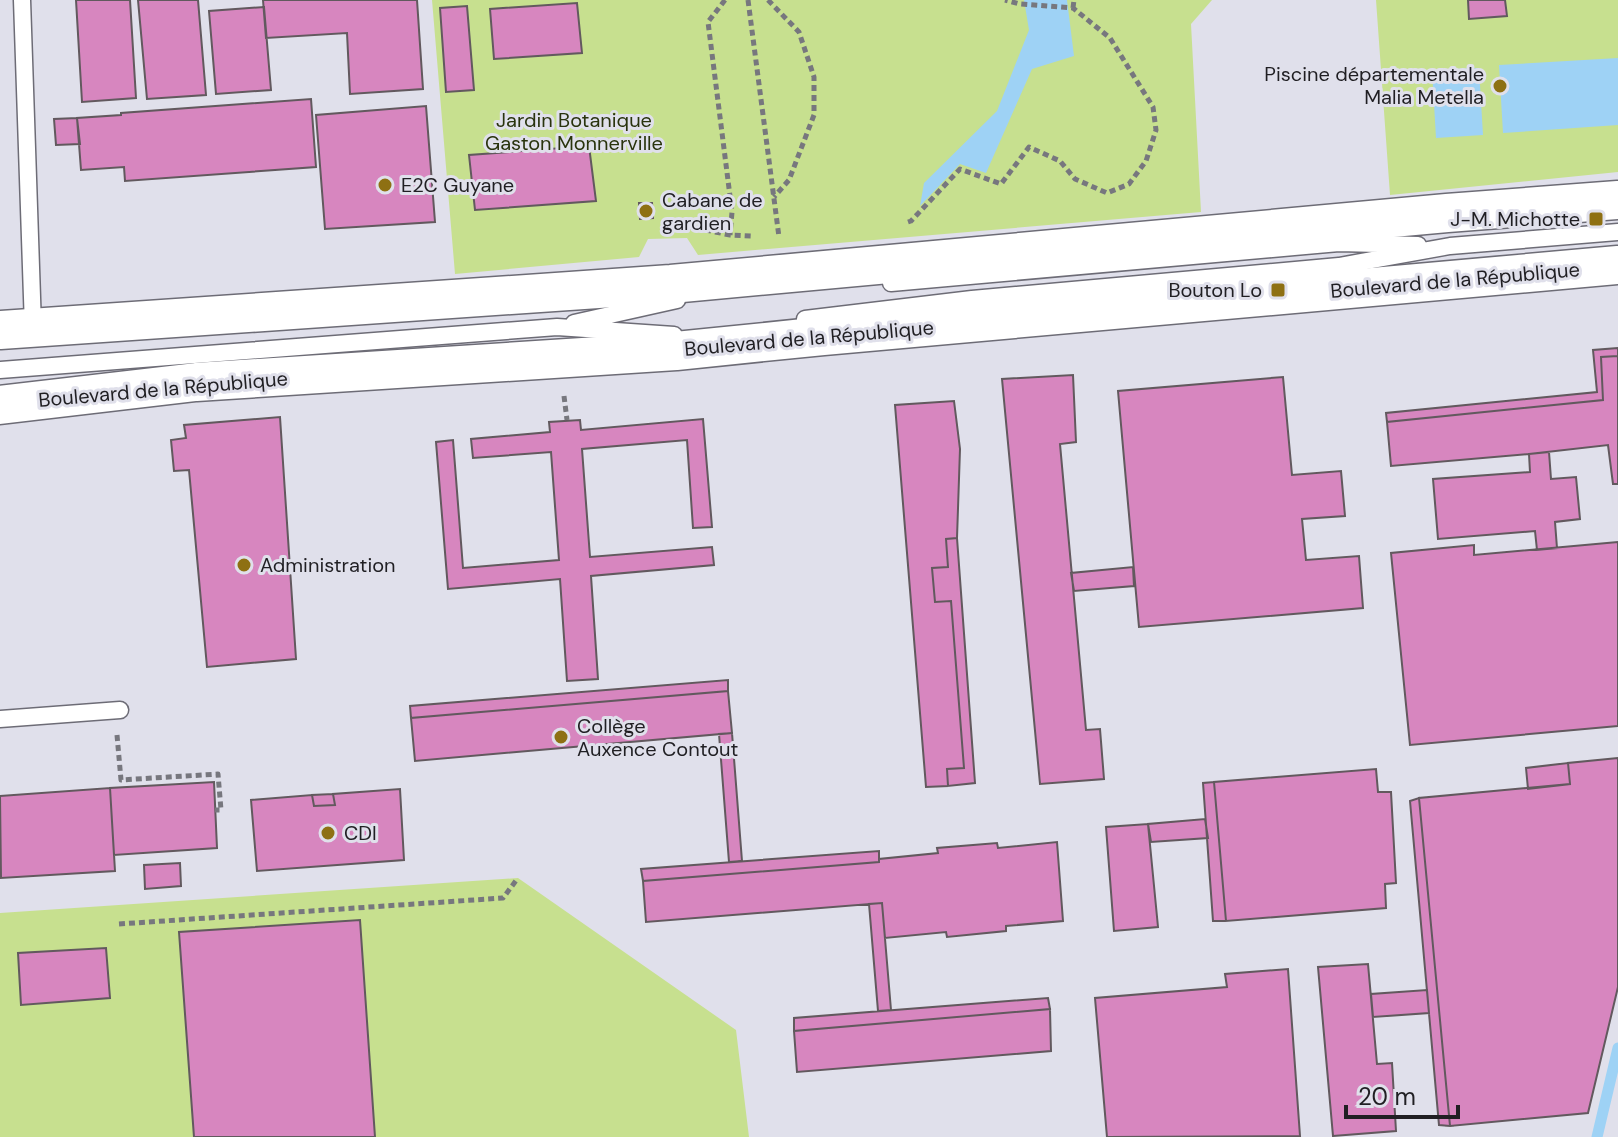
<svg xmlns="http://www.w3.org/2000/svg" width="1618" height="1137" font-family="'DM Sans',sans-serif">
	<rect width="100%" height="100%" fill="#e0e0eb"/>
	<path fill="#c7e08f" d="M 432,0 L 1212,0 L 1191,24 L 1201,212 L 698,255 L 687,238 L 648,239 L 639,257 L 455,274 Z
		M 1376,0 L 1618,0 L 1618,172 L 1390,195 Z
		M 518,878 L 736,1030 L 749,1137 L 0,1137 L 0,913 Z"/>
	<path fill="#9ed2f5" d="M 1024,0 L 1067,0 L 1074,56 L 1032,69 L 986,173 L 960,164 L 920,206 L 924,183 L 997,111 L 1029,30 Z
		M 1618,58 L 1618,125 L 1503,133 L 1499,65 Z
		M 1479,68 L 1483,135 L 1436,138 L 1432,70 Z"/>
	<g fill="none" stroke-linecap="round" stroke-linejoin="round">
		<path stroke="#9ed2f5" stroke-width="11" d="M 1597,1137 L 1618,1048"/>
	</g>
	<path fill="#d786bf" stroke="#62595e" stroke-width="2" d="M 76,0 L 130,0 L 136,98 L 82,102 Z
		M 138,0 L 198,0 L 206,95 L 147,99 Z
		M 263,0 L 417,0 L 423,89 L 350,94 L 347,33 L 266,38 Z
		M 1468,0 L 1505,0 L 1507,16 L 1469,19 Z
		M 577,3 L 582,53 L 494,59 L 490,9 Z
		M 467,6 L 474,90 L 446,92 L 440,8 Z
		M 264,7 L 271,90 L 216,94 L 209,11 Z
		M 311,99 L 316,167 L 125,181 L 124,167 L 81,170 L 77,118 L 121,115 L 121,113 Z
		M 426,106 L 435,222 L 325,229 L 316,115 Z
		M 77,118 L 80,144 L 56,145 L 54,119 Z
		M 589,146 L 596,201 L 475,210 L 469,155 Z
		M 639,203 L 652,203 L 653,218 L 640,219 Z
		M 1618,348 L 1618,356 L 1601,357 L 1603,400 L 1387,422 L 1386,413 L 1597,392 L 1593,350 Z
		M 1618,356 L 1618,484 L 1613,484 L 1608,445 L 1529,454 L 1391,466 L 1387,422 L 1603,400 L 1601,357 Z
		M 1073,375 L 1076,442 L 1060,444 L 1086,730 L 1100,729 L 1104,779 L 1040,784 L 1002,379 Z
		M 1283,377 L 1292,475 L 1341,471 L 1345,516 L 1302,519 L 1306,560 L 1359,556 L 1363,608 L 1139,627 L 1118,391 Z
		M 954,401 L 960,449 L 957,538 L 946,539 L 948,567 L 932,568 L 935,602 L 951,601 L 964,768 L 947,769 L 948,786 L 926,787 L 895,405 Z
		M 280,417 L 296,659 L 207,667 L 189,470 L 174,471 L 171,440 L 186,438 L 184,425 Z
		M 703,419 L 712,527 L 693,528 L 687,440 L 582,449 L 590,557 L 712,547 L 714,565 L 591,576 L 598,679 L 567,681 L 560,579 L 448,589 L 436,442 L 453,440 L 463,568 L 559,560 L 551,452 L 473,458 L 471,439 L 550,432 L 549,422 L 580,420 L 581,430 Z
		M 1549,452 L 1551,479 L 1576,477 L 1580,519 L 1555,522 L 1557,548 L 1537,550 L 1535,531 L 1438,539 L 1433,479 L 1530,472 L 1529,454 Z
		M 957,538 L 975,783 L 948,786 L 947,769 L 964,768 L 951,601 L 935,602 L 932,568 L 948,567 L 946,539 Z
		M 1618,542 L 1618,726 L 1410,745 L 1391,553 L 1474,545 L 1474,555 Z
		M 1133,567 L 1134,586 L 1074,591 L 1071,573 Z
		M 728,680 L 728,691 L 411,718 L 410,706 Z
		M 728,691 L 732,733 L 415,761 L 411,718 Z
		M 732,733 L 742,861 L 729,862 L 719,734 Z
		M 1618,758 L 1618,987 L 1588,1113 L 1450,1126 L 1419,798 L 1570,784 L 1568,763 Z
		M 1568,763 L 1570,784 L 1528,789 L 1526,768 Z
		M 1376,769 L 1378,792 L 1391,792 L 1396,883 L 1385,884 L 1386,908 L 1226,921 L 1214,782 Z
		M 214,782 L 217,848 L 114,855 L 110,788 Z
		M 1214,782 L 1226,921 L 1213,921 L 1203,783 Z
		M 110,788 L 115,871 L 1,878 L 0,796 Z
		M 400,789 L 404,860 L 257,871 L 251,800 L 312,795 L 314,806 L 335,805 L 333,794 Z
		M 333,794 L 335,805 L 314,806 L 312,795 Z
		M 1419,798 L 1450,1126 L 1439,1125 L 1410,801 Z
		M 1205,819 L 1208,838 L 1151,842 L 1148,824 Z
		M 1148,824 L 1158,927 L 1114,931 L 1106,827 Z
		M 1057,842 L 1063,921 L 1006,926 L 1006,931 L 947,937 L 946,932 L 885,938 L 882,903 L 646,922 L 643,881 L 879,862 L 879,859 L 938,853 L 937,848 L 997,843 L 998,848 Z
		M 879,851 L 879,862 L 643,881 L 641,869 Z
		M 180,863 L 181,886 L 145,889 L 144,865 Z
		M 882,903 L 891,1010 L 878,1011 L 869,904 Z
		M 360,920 L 375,1137 L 194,1137 L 179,932 Z
		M 106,948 L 110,998 L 21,1005 L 18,953 Z
		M 1368,964 L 1377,1064 L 1392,1063 L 1396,1131 L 1333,1136 L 1318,967 Z
		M 1288,969 L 1300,1136 L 1107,1137 L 1095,998 L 1227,987 L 1225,974 Z
		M 1427,990 L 1429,1013 L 1373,1017 L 1371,994 Z
		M 1048,998 L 1050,1009 L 794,1031 L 794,1018 Z
		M 1050,1009 L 1051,1051 L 797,1072 L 794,1031 Z"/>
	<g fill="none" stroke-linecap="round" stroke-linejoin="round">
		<g stroke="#6d6c76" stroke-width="19">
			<path id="service" d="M 22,0 L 33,327
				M 891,283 L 1339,243 L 1418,245
				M 805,319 L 972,299 L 1339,266 L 1450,246 L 1618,232
				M 574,323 L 677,300
				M 0,370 L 557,327 L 674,335
				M 0,719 L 120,710"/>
		</g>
		<g stroke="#6d6c76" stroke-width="41">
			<path id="tertiary" d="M 0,330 L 671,284 L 1447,213 L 1618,200
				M 0,405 L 196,382 L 676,351 L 823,336 L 1618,265"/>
		</g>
		<path stroke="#77777e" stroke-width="5" stroke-dasharray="6 4" stroke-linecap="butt" d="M 725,0 L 708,22 L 732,212 L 730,235
			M 748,0 L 779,237
			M 768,0 L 799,32 L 814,77 L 814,115 L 789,180 L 774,197
			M 1073,8 L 1074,0
			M 666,222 L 730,235 L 751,236
			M 908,222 L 911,221 L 960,169 L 1001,184 L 1029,147 L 1060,161 L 1075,179 L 1107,193 L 1129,184 L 1146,161 L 1156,130 L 1153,107 L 1110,38 L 1073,8 L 1020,4 L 1005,0
			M 564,396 L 567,420
			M 117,735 L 121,780 L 218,774 L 221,810 L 215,810
			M 119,924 L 503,898 L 518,878"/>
		<use href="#service" stroke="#fff" stroke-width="16"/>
		<use href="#tertiary" stroke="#fff" stroke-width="38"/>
	</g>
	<g fill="#8e7013" stroke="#e0e0eb" stroke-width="3">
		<circle cx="1500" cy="86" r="8"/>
		<circle cx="385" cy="185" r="8"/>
		<circle cx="646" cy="211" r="8"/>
		<rect x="1588" y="211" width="16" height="16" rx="4"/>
		<rect x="1270" y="282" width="16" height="16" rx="4"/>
		<circle cx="244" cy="565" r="8"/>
		<circle cx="561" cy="737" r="8"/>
		<circle cx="328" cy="833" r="8"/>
	</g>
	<g text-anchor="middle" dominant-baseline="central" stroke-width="6" stroke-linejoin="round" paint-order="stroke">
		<g font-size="20" fill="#201f23" stroke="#e0e0eb" text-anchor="start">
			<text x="1484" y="74" text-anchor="end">Piscine départementale<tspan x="1484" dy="23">Malia Metella</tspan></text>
			<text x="401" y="185">E2C Guyane</text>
			<text x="662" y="200">Cabane de<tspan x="662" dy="23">gardien</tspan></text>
			<text x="1580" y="219" text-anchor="end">J-M. Michotte</text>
			<text x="1262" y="290" text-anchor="end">Bouton Lo</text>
			<text x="260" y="565">Administration</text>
			<text x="577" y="726">Collège<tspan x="577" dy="23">Auxence Contout</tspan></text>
			<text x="344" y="833">CDI</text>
		</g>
		<g font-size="20" fill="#29330d" stroke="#e0e0eb">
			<text x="574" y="120">Jardin Botanique<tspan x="574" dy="23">Gaston Monnerville</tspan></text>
		</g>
		<g font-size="20" fill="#201f23" stroke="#e0e0eb">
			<text transform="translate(1455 280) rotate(-5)">Boulevard de la République</text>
			<text transform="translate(809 338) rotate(-5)">Boulevard de la République</text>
			<text transform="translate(163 389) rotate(-5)">Boulevard de la République</text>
		</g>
	</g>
	<path d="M1346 1105v12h112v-12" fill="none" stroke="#201f23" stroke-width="4"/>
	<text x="1358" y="1105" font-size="24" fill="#201f23" stroke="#e0e0eb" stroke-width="6" paint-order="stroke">20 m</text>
</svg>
